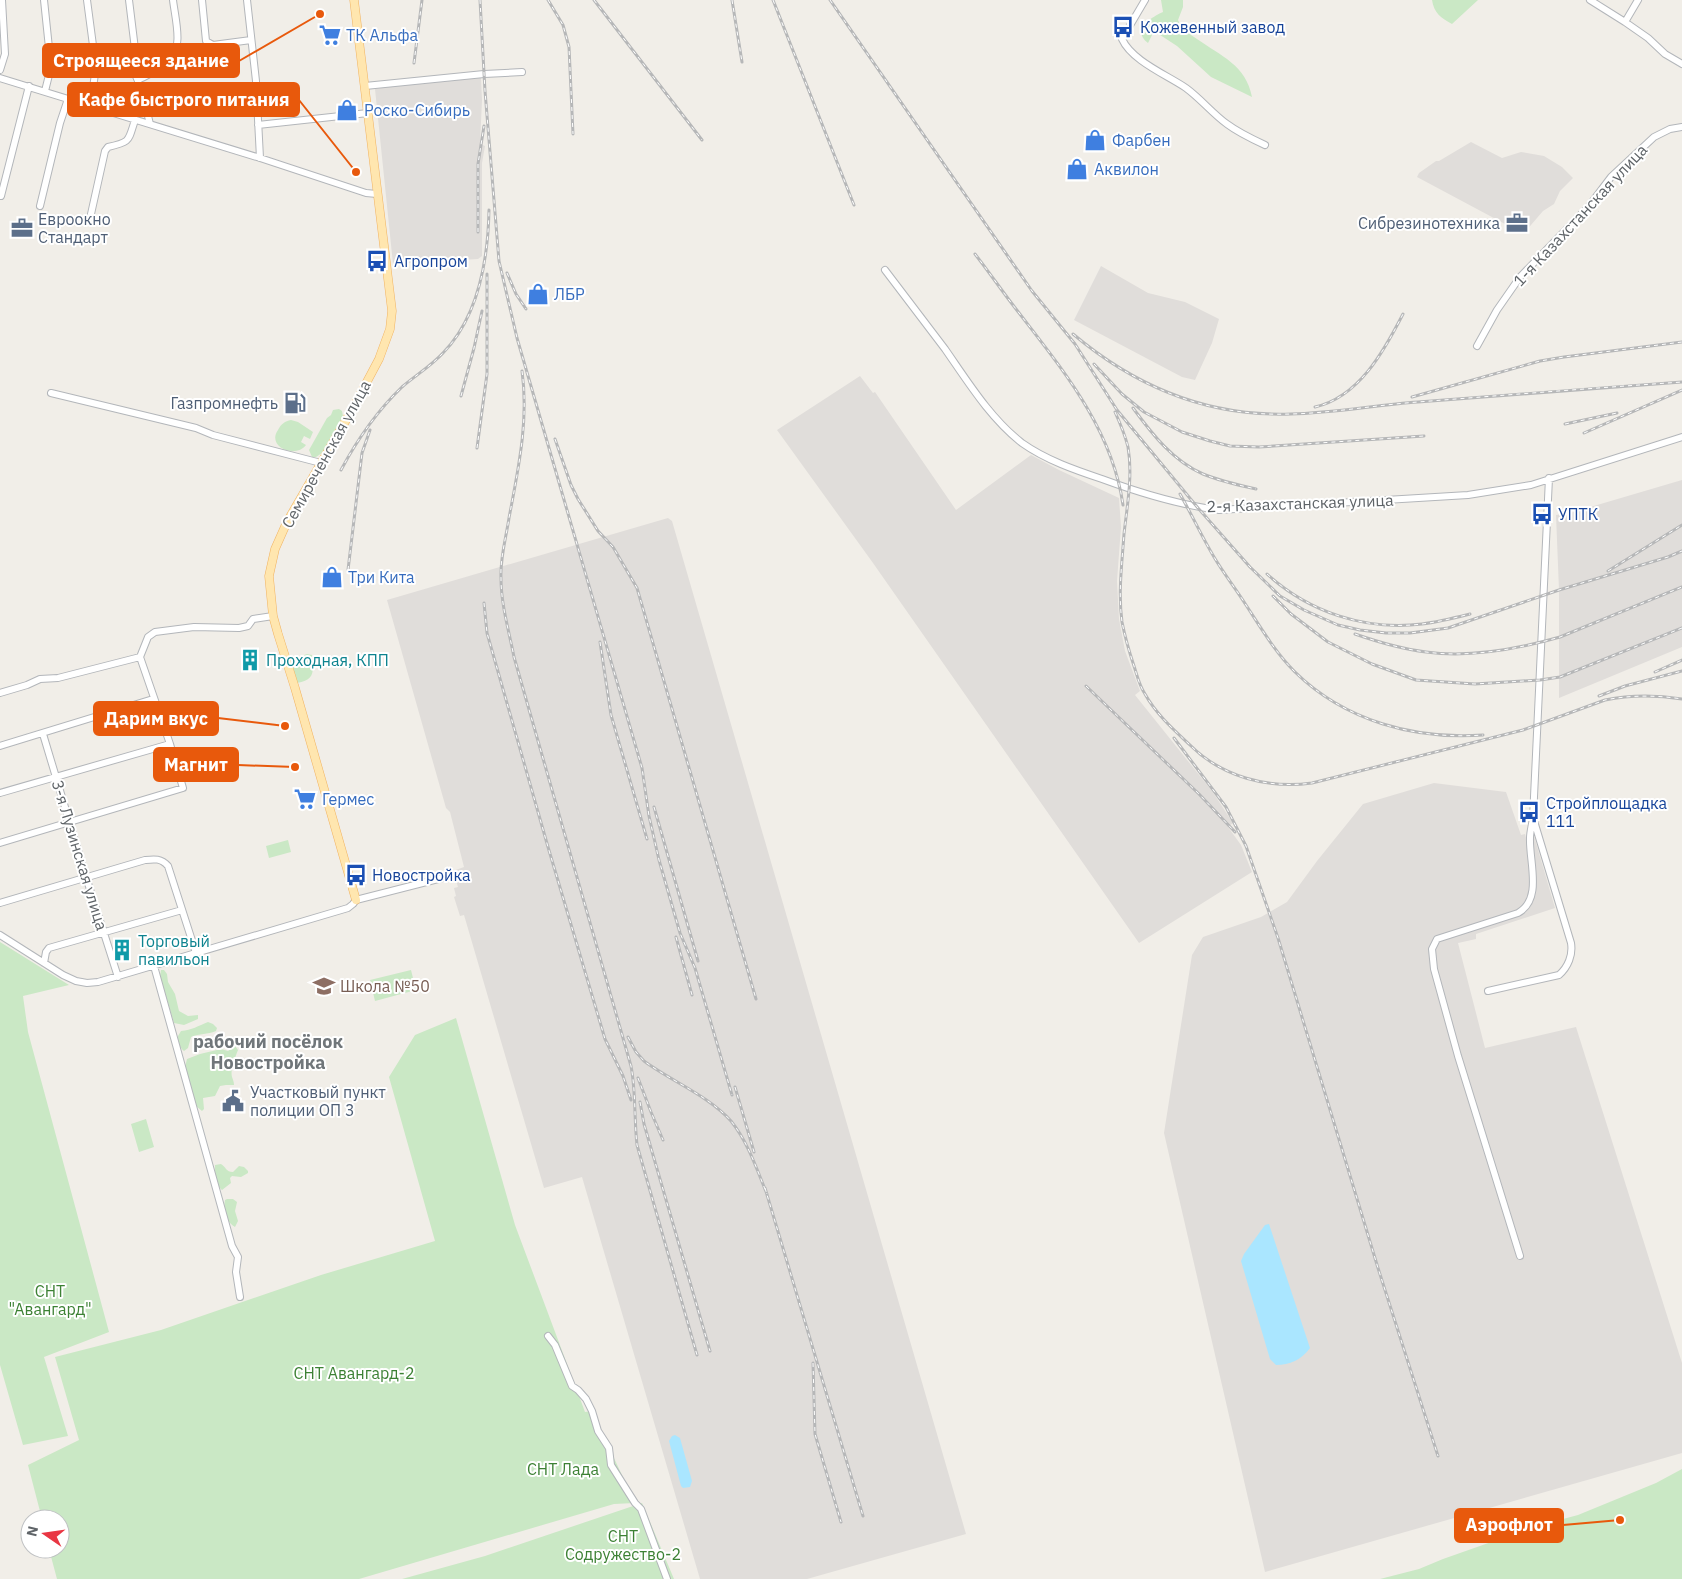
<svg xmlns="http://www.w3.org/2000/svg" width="1682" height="1579" font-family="'IBM Plex Sans',sans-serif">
	<rect width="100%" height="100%" fill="#f1eee8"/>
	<path fill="#e0ddda" d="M 481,78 L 482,100 L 480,144 L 485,146 L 482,163 L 482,256 L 478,259 L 393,264 L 375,89 L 415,83 Z
		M 1471,142 L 1502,158 L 1521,152 L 1544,156 L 1562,167 L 1573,178 L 1560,191 L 1554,204 L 1543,211 L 1525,232 L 1522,229 L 1520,232 L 1417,177 L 1419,173 L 1436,161 L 1439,161 Z
		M 1101,266 L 1148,293 L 1185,302 L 1219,319 L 1212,343 L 1195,380 L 1182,377 L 1074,320 Z
		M 860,376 L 873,393 L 875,392 L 956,510 L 1031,455 L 1059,470 L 1119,498 L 1121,527 L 1117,581 L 1119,619 L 1125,651 L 1140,691 L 1135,695 L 1212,791 L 1233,823 L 1228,827 L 1241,845 L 1252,872 L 1139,943 L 873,563 L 777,430 Z
		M 1682,480 L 1682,647 L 1559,698 L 1559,590 L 1556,515 L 1570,513 Z
		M 668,518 L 672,521 L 966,1534 L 807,1579 L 700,1579 L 582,1177 L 544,1188 L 464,915 L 460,916 L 454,897 L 456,896 L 454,888 L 458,887 L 453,871 L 464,867 L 450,812 L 446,808 L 387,600 Z
		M 1434,783 L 1506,792 L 1521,835 L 1525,834 L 1526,838 L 1534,836 L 1555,908 L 1476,934 L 1476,939 L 1458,943 L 1485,1048 L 1576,1027 L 1682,1363 L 1682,1453 L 1265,1572 L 1164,1133 L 1192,955 L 1203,937 L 1261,917 L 1287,902 L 1317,861 L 1363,804 Z"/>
	<path fill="#cae8c5" d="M 1161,0 L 1183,0 L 1183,7 L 1178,20 C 1181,28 1189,34 1197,39 C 1221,56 1246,65 1252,97 L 1211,77 L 1177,46 L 1154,31 L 1148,43 C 1131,31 1151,17 1163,12 Z
		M 1432,0 L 1478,0 L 1452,24 C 1441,18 1434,13 1432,0 Z
		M 339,409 L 342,411 L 343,416 L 322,453 L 316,457 L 312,457 L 309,450 L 327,418 L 331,415 L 333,410 Z
		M 291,420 L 298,422 L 313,432 L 310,439 L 304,436 L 301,442 L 306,445 C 296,459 266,447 278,430 C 281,424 285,421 291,420 Z
		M 307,654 L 312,655 C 313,672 316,679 297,683 L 290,660 Z
		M 288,840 L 291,852 L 269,858 L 266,846 Z
		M 0,942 L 69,985 L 23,996 L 28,1032 L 109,1332 L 44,1357 L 68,1436 L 23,1445 L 0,1365 Z
		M 161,970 L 164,970 L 167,974 L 168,982 L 175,994 L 179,1011 L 188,1016 L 198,1015 L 198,1019 L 184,1025 L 174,1023 L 160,976 Z
		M 411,970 L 416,990 L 375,1001 L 370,980 Z
		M 456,1018 L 515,1225 L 585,1412 L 592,1411 L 635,1503 L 614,1504 L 359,1579 L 57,1579 L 49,1549 L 60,1549 L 60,1519 L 42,1519 L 28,1465 L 79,1440 L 55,1357 L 161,1330 L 321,1275 L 435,1241 L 389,1077 L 415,1035 Z
		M 208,1022 L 213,1024 L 217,1028 L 216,1031 C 207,1035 200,1033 191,1037 L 188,1048 L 184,1051 C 179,1047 178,1042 178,1036 L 181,1031 C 192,1030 198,1026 208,1022 Z
		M 235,1046 L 238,1050 C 235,1058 230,1069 232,1077 C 233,1080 234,1082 234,1085 L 226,1085 L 220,1086 L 215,1096 L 203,1098 L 204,1109 L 202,1111 L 196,1106 L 185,1067 L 187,1059 L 200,1054 L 221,1049 L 228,1051 Z
		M 146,1119 L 154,1147 L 139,1152 L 131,1124 Z
		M 221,1164 C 226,1167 226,1172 233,1172 L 239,1166 L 244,1167 L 248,1171 L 248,1173 L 241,1177 L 232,1176 L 230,1178 L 231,1183 L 222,1190 C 215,1185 215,1173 215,1165 Z
		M 227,1199 L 233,1199 L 237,1202 L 235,1211 L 238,1221 L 235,1227 C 226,1222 223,1210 225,1200 Z
		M 1682,1469 L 1682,1579 L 1380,1579 L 1419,1569 L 1443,1559 L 1537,1526 L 1578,1515 L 1656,1483 Z
		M 642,1503 L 674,1579 L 402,1579 L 485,1556 Z"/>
	<path fill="#aae6ff" d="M 1269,1224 L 1310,1348 C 1301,1360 1290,1365 1276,1365 L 1270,1359 L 1241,1261 L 1244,1254 L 1265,1225 Z
		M 675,1435 L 680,1438 L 692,1481 L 690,1487 L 683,1488 L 681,1486 L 669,1441 L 672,1436 Z"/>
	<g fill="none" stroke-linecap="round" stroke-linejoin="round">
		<g stroke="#b3b6ba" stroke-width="8">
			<path id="minor" d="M 44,0 L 51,67 L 45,91
				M 87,0 L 96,68 L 90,106
				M 129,0 L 135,49 L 135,74 L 141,88 L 150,124
				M 202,0 L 206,41 L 213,45 L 251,40
				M 247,0 L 256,81 L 260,158
				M 1145,0 L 1122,39 C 1132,61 1167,75 1186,88 C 1201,99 1213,114 1227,124 C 1239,133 1252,139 1265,145
				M 1590,0 L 1625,22 L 1648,38 L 1665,54 L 1682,64
				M 1625,22 L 1638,0
				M 51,67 L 95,60
				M 0,70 L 5,54 L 2,0
				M 0,78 L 260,158 L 366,193 L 377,194
				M 138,80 C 145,76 164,68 169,62 C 184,48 175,18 173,0
				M 365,86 L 484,74 L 522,72
				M 258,125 L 368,113
				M 1,196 L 29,86
				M 40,206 L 60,123 L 68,99
				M 91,214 L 105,151 L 108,147 C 131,142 128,141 135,120
				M 885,270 C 905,296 925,323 945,349 C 968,382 990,418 1022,443 C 1046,460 1075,470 1102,479 C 1140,493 1179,505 1219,510 L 1468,495 L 1531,485 L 1682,437
				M 1477,346 L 1497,310 L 1520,277 L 1589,206 L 1611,177 L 1654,137 L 1670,129 L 1682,127
				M 51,393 L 196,428 L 213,435 L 321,463
				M 140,657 L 148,637 L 155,632 L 194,627 L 239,628 L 248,626 L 253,619 L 273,616
				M 0,693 L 27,685 L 40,679 L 58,678 L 140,657
				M 43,734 L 86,877 L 118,977
				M 0,746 L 153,699
				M 0,793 L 170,744
				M 0,843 L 183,788 L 170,744 L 140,657
				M 0,903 L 145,860 C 154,859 161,858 168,866 L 196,953
				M 0,935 L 63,975 L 76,981 L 87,983 L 98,982 L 348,908 L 353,904 L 356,900 L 446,877
				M 44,963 L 46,952 L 49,948 L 182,910
				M 154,966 L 232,1246 L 238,1257 L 236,1272 L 240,1297
				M 1488,991 L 1559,975 C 1568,967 1573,955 1571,943 L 1534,821
				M 1520,1256 L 1458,1056 L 1434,969 L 1432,949 L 1437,939 L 1518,913 C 1543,899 1529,862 1530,838 C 1530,832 1532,825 1533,818 L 1549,478
				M 548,1336 L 555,1345 L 572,1386 L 578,1390 L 586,1399 L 592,1411 L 598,1431 L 609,1448 L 611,1465 L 635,1503 L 641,1509 L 667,1579"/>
		</g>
		<g stroke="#f1b361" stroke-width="9">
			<path id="major" d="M 354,0 L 392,311 L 390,329 L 379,359 L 353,408 L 287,522 L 275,549 L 269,576 L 273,616 L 278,634 L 295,688 L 356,900"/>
		</g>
		<use href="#minor" stroke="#fff" stroke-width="6"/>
		<use href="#major" stroke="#ffe6af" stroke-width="8"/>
		<g stroke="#b6b7b8" stroke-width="3">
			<path id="rail" d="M 480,0 L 485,91 L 499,261 L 517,338 L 642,768 L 649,816 L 659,860 L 680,933 L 695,968 L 732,1095
				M 548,0 L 563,25 L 569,47 L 573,134
				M 594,0 L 702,140
				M 732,0 L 742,62
				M 773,0 L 854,205
				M 830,0 L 1032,291 L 1075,344 L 1117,410 L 1198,508 L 1250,567 L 1280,596 L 1304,610 L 1338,625 L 1360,630 L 1386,633 L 1410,633 L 1448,628 L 1559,590 L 1668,557 L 1682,551
				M 414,63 L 422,0
				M 478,232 L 478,164 L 484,126
				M 975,254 C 989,272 1002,291 1016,309 C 1062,369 1112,428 1123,505
				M 507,273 L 516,294 L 526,309
				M 1073,334 C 1136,387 1207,417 1291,414 C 1333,413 1376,405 1418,402 C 1506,395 1594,388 1682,382
				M 1094,364 L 1122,394 L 1144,412 L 1182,432 L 1210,441 L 1230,446 L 1259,447 L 1424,436
				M 522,371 C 529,421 518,470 509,518 C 506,538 500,558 501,578 C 501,605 509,631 514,657 L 631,1066 C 636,1092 634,1118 637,1145 L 697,1355
				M 461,396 L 474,348 L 482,311
				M 1412,397 L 1540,361 L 1564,357 L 1682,342
				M 1315,407 C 1359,397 1384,351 1403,314
				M 1133,408 C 1152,434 1173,461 1203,474 C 1220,481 1238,485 1256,489
				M 1115,412 C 1120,423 1125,435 1128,447 C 1133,476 1127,506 1124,534 C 1122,563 1118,593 1122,622 C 1125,637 1129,651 1134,666 C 1137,675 1139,685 1145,694 C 1156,714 1174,730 1190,745 C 1222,777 1268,789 1312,783 L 1523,730 L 1605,700 C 1630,695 1656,695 1682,699
				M 1565,424 L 1617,413
				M 1584,433 L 1682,390
				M 555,439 L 571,485 L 578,499 L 598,531 L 613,547 L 637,588 L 756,999
				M 477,448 L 487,374 L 487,274
				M 341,470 C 357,440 377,411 402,387 C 416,375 431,366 443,353 C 479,316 488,259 489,210
				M 1180,494 C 1192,515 1202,537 1214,557 C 1224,574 1236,589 1246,605 C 1261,628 1275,652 1295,672 C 1345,721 1415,740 1483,735
				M 348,570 L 362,453 L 370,430
				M 1608,571 L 1682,525
				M 1267,574 C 1309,612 1365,631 1422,624 C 1438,622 1454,618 1470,614
				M 1273,596 L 1291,614 L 1328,642 L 1372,664 L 1416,680 L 1475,684 L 1540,680 L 1560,677 L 1682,628
				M 484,603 L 487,633 L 548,847 L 605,1039 L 623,1076 L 631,1100
				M 1355,634 C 1378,642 1402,649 1426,652 C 1470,658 1518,649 1560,637 L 1682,587
				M 600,642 L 611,715 L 647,839
				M 1655,672 L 1682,660
				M 1086,686 L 1199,794 L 1235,832
				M 1599,696 L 1625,686 L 1682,671
				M 1174,738 L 1226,807 L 1246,846 L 1278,938 L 1378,1268 L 1438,1456
				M 654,807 L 698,961
				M 676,937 L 692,995
				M 628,1037 L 636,1052 L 644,1061 C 671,1081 709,1096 731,1121 C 748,1142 757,1170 767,1194
				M 638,1078 L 651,1112 L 663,1140
				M 735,1087 L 754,1152
				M 640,1102 L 644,1124 L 710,1351
				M 765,1188 L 863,1516
				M 813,1363 L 815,1434 L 841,1522"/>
		</g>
		<use href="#rail" stroke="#fff" stroke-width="1" stroke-dasharray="4" stroke-linecap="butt"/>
	</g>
	<defs>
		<g id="bus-bare" transform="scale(1.725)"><path d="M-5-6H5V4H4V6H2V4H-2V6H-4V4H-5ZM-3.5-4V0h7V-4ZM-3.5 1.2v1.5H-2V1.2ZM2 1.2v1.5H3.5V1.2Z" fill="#1a4fb4" stroke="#fff" stroke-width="2.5" paint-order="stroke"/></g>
		<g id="supermarket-bare" transform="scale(1.725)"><path d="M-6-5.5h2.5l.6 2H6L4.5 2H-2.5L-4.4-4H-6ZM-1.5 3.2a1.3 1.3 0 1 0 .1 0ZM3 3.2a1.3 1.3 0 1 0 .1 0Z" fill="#3f7fe0" stroke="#fff" stroke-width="2.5" paint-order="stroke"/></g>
		<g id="shop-bare" transform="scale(1.725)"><path d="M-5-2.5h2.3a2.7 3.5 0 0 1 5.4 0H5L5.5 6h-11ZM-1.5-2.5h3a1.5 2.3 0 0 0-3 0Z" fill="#3f7fe0" stroke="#fff" stroke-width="2.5" paint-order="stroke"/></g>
		<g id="office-bare" transform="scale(1.725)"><path d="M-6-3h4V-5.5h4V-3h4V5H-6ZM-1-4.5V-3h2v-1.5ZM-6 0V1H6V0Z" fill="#5c6f8a" stroke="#fff" stroke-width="2.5" paint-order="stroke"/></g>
		<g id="fuel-bare" transform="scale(1.725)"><path d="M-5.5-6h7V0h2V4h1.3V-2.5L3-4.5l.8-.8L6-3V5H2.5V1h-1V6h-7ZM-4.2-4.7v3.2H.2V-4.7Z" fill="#5c6f8a" stroke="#fff" stroke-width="2.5" paint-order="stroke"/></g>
		<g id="building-bare" transform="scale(1.725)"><path d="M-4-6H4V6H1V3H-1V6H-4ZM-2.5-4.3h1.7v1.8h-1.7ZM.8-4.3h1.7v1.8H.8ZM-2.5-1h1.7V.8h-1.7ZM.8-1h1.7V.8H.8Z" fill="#0f9aa8" stroke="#fff" stroke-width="2.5" paint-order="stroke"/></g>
		<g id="school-bare" transform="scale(1.725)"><path d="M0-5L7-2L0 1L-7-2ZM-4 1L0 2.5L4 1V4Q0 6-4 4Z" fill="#8d6e63" stroke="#fff" stroke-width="2.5" paint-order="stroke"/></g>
		<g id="civic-bare" transform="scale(1.725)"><path d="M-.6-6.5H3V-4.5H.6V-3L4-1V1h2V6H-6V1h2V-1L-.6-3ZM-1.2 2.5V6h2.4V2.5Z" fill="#5c6f8a" stroke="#fff" stroke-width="2.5" paint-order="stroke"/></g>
	</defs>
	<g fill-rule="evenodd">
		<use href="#bus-bare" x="1123" y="27"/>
		<use href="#supermarket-bare" x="330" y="35"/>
		<use href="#shop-bare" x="347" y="110"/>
		<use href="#shop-bare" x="1095" y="140"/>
		<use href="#shop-bare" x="1077" y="169"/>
		<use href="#office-bare" x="1517" y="223"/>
		<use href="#office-bare" x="22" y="228"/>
		<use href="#bus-bare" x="377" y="261"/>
		<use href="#shop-bare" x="538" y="294"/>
		<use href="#fuel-bare" x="295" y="403"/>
		<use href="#bus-bare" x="1542" y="514"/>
		<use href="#shop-bare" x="332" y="577"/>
		<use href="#building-bare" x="250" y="660"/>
		<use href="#supermarket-bare" x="305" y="799"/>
		<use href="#bus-bare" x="1529" y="812"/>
		<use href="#bus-bare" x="356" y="875"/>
		<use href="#building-bare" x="122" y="950"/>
		<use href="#school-bare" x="324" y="986"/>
		<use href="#civic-bare" x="233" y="1101"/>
	</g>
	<g text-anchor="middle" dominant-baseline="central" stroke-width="4" stroke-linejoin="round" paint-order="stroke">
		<g font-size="16" fill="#164399" stroke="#fff" text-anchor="start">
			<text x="1140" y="27">Кожевенный завод</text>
			<text x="394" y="261">Агропром</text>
			<text x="1558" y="514">УПТК</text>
			<text x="1546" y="803">Стройплощадка<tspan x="1546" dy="18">111</tspan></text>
			<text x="372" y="875">Новостройка</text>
		</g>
		<g font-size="16" fill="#366cbe" stroke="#fff" text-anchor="start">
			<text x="346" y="35">ТК Альфа</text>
			<text x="364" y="110">Роско-Сибирь</text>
			<text x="1112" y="140">Фарбен</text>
			<text x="1094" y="169">Аквилон</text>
			<text x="554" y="294">ЛБР</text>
			<text x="348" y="577">Три Кита</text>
			<text x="322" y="799">Гермес</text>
		</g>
		<g font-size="16" fill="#5f6468" stroke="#fff">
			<text transform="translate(1580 215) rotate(-47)">1-я Казахстанская улица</text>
			<text transform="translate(326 454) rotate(-61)">Семиреченская улица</text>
			<text transform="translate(1300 503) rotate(-2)">2-я Казахстанская улица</text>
			<text transform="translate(80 855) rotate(73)">3-я Лузинская улица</text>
		</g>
		<g font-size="16" fill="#4e5e75" stroke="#fff" text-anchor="start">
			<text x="38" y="219">Евроокно<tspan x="38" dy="18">Стандарт</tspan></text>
			<text x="1500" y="223" text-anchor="end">Сибрезинотехника</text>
			<text x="278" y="403" text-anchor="end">Газпромнефть</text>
			<text x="250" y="1092">Участковый пункт<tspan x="250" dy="18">полиции ОП 3</tspan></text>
		</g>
		<g font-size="16" fill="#0d838f" stroke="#fff" text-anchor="start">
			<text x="266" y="660">Проходная, КПП</text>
			<text x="138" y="941">Торговый<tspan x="138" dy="18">павильон</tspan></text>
		</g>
		<g font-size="16" fill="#785e54" stroke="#fff" text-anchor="start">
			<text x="340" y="986">Школа №50</text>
		</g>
		<g font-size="16" fill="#3c8134" stroke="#fff">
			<text x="50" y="1291">СНТ<tspan x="50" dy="18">"Авангард"</tspan></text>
			<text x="354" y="1373">СНТ Авангард-2</text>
			<text x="563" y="1469">СНТ Лада</text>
			<text x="623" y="1536">СНТ<tspan x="623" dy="18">Содружество-2</tspan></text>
		</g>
		<g font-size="18" font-weight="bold" fill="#70767a" stroke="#fff">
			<text x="268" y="1041">рабочий посёлок<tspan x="268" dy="21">Новостройка</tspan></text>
		</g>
	</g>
	<path fill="none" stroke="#e8590c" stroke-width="2" d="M320 14L239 61M356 172L299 100M285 726L218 718M295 767L238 765M1620 1520L1563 1525"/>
	<g fill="#e8590c" stroke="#fff" stroke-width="2">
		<circle cx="320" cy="14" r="5"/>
		<circle cx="356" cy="172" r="5"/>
		<circle cx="285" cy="726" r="5"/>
		<circle cx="295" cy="767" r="5"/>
		<circle cx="1620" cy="1520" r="5"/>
	</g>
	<g fill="#e8590c" stroke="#e8590c" stroke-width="2">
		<rect x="43" y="44" width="196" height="33" rx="5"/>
		<rect x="68" y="83" width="231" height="33" rx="5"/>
		<rect x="94" y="702" width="124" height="33" rx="5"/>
		<rect x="154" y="748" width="84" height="33" rx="5"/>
		<rect x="1455" y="1509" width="108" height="33" rx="5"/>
	</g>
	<g font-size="18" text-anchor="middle" font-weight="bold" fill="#fff">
		<text x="141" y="67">Строящееся здание</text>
		<text x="184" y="106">Кафе быстрого питания</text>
		<text x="156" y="725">Дарим вкус</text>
		<text x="196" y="771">Магнит</text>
		<text x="1509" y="1531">Аэрофлот</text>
	</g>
	<g transform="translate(45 1534) rotate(283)"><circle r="24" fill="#ffffff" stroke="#bfc1c3"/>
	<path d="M0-4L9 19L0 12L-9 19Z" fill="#e93643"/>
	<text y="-8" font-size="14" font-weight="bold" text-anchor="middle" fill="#5f6468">N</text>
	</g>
</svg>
